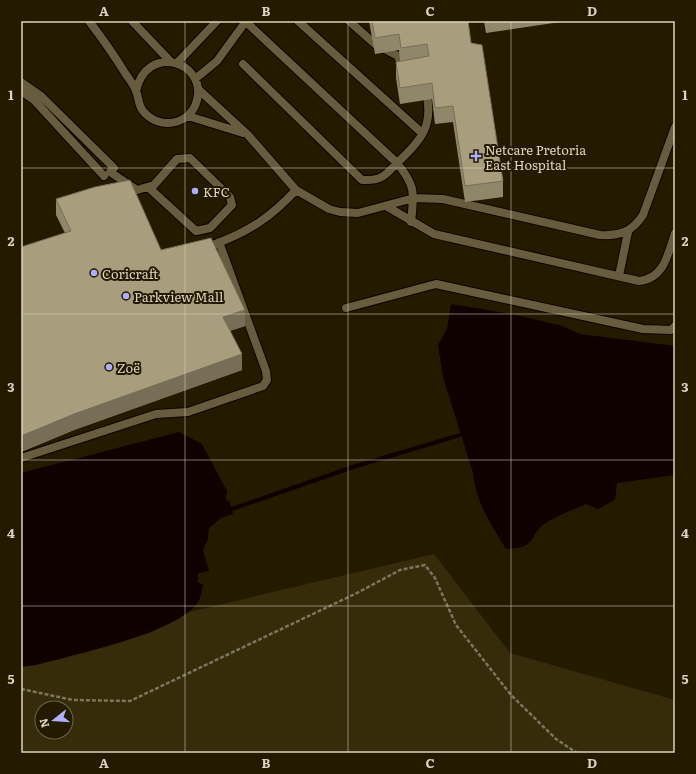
<svg xmlns="http://www.w3.org/2000/svg" width="696" height="774" font-family="Literata,serif">
	<rect width="100%" height="100%" fill="#231a00"/>
	<path fill="#362c0a" fill-rule="evenodd" d="M 434,554 L 510,653 L 675,700 L 675,753 L 21,753 L 21,667 L 36,665 L 150,633 L 189,612 ZM 42,708 L 66,708 L 66,732 L 42,732 Z"/>
	<path fill="#0f0100" d="M 451,304 L 511,314 L 559,325 L 580,334 L 675,346 L 675,475 L 617,483 L 615,500 L 598,509 L 586,504 C 573,510 559,515 547,522 C 527,534 540,548 506,549 C 492,526 475,501 473,473 L 443,377 L 438,345 L 447,329 Z
		M 179,432 L 202,444 L 227,491 L 226,500 L 230,502 L 233,514 L 221,518 L 209,528 L 208,539 L 203,550 L 209,571 L 198,573 L 198,582 L 203,585 C 202,590 201,598 198,602 C 178,633 73,655 36,665 L 21,667 L 21,473 Z"/>
	<g fill="none" stroke-linecap="round" stroke-linejoin="round">
		<path stroke="#0f0100" stroke-width="4" d="M 232,509 L 353,467 L 460,435"/>
		<g stroke="#0c0500" stroke-width="10">
			<path id="service" d="M 89,21 C 102,38 114,55 125,73 C 129,79 134,85 136,91 C 139,98 138,105 143,111 C 159,131 191,125 197,100 C 207,62 147,42 136,91
				M 132,21 L 171,62
				M 298,21 L 422,133
				M 349,21 L 375,44 L 398,56 L 401,64 L 407,64
				M 177,63 L 217,21
				M 243,64 L 362,180 C 381,181 385,176 397,163 L 245,21
				M 195,79 L 217,61 L 246,21
				M 21,82 L 41,96 L 114,168
				M 198,89 L 248,135 L 296,190 L 329,209 L 340,212 L 358,213 L 414,198 L 443,199 L 600,235 C 620,236 632,232 643,215 L 675,127
				M 21,91 L 34,100 L 104,176
				M 188,116 L 243,133
				M 110,172 L 137,190 L 154,185 L 177,159 L 190,158 L 230,197 L 232,205 L 210,228 L 196,231 L 148,187
				M 386,206 L 434,234 L 639,281 C 664,279 668,254 675,233
				M 411,222 C 414,193 416,186 397,163 C 422,140 434,125 426,91
				M 215,244 C 249,232 272,216 296,190
				M 619,276 L 628,232
				M 346,308 L 436,284 L 643,329 L 671,330 L 675,326
				M 21,458 L 156,414 L 188,412 L 263,386 L 267,380 L 266,371 L 219,242"/>
		</g>
		<path stroke="#7c755f" stroke-width="2.5" stroke-dasharray="4 2" stroke-linecap="butt" d="M 21,689 L 73,700 L 130,701 L 357,593 L 400,570 L 425,565 L 435,578 L 456,625 L 511,695 L 556,739 L 577,753"/>
		<use href="#service" stroke="#675d3e" stroke-width="8"/>
	</g>
	<path fill="#90876b" d="M 369,21 L 468,21 L 471,43 L 503,181 L 503,197 L 465,202 L 453,122 L 435,124 L 432,99 L 400,104 L 396,78 L 396,62 L 400,61 L 399,50 L 375,54 Z
		M 484,21 L 567,21 L 486,33 Z
		M 56,199 L 161,250 L 245,326 L 230,331 L 242,370 L 74,430 L 21,452 L 21,247 L 65,233 L 56,215 Z"/>
	<path fill="#766e57" d="M 245,310 L 245,326 L 223,333 L 223,317 Z
		M 242,354 L 242,370 L 74,430 L 21,452 L 21,436 L 74,414 Z"/>
	<path fill="#a89d7c" stroke="#766e57" d="M 372,21 L 468,21 L 471,43 L 482,45 L 503,181 L 465,186 L 453,106 L 435,108 L 432,83 L 400,88 L 396,62 L 429,56 L 427,44 L 401,48 L 399,34 L 375,38 Z
		M 130,180 L 161,250 L 211,238 L 245,310 L 223,317 L 242,354 L 74,414 L 21,436 L 21,247 L 71,231 L 56,199 L 95,187 Z"/>
	<path fill="none" stroke="#d9d3c2" stroke-width="1" stroke-opacity="0.55" d="M 185,21 L 185,753M 348,21 L 348,753M 511,21 L 511,753M 21,168 L 675,168M 21,314 L 675,314M 21,460 L 675,460M 21,606 L 675,606"/>
	<g fill="#aeaefb" stroke="#231a00" stroke-width="1.5">
		<path d="M474 150h4v4h4v4h-4v4h-4v-4h-4v-4h4z"/>
		<circle cx="195" cy="191" r="4"/>
		<circle cx="94" cy="273" r="4"/>
		<circle cx="126" cy="296" r="4"/>
		<circle cx="109" cy="367" r="4"/>
	</g>
	<g text-anchor="middle" dominant-baseline="central" stroke-width="4" stroke-linejoin="round" paint-order="stroke">
		<g font-size="13" fill="#d9d3c2" stroke="#231a00" text-anchor="start">
			<text x="485" y="149">Netcare Pretoria<tspan x="485" dy="15">East Hospital</tspan></text>
			<text x="203" y="191">KFC</text>
			<text x="102" y="273">Coricraft</text>
			<text x="134" y="296">Parkview Mall</text>
			<text x="117" y="367">Zoë</text>
		</g>
	</g>
	<rect width="696" height="774" fill="none" stroke="#231a00" stroke-width="44"/>
	<g transform="translate(54 720) rotate(253)"><circle r="19" fill="#231a00" stroke="#6c644e"/>
	<path d="M0-3L7 15L0 10L-7 15Z" fill="#aeaefb"/>
	<text y="-6" font-size="11" font-weight="bold" text-anchor="middle" fill="#d9d3c2">N</text>
	</g>
	<rect x="22" y="22" width="652" height="730" fill="none" stroke="#d9d3c2" stroke-width="1.5"/>
	<g font-size="13" text-anchor="middle" font-weight="bold" fill="#d9d3c2">
		<text x="104" y="16">A</text>
		<text x="266" y="16">B</text>
		<text x="430" y="16">C</text>
		<text x="592" y="16">D</text>
		<text x="11" y="100">1</text>
		<text x="685" y="100">1</text>
		<text x="11" y="246">2</text>
		<text x="685" y="246">2</text>
		<text x="11" y="392">3</text>
		<text x="685" y="392">3</text>
		<text x="11" y="538">4</text>
		<text x="685" y="538">4</text>
		<text x="11" y="684">5</text>
		<text x="685" y="684">5</text>
		<text x="104" y="768">A</text>
		<text x="266" y="768">B</text>
		<text x="430" y="768">C</text>
		<text x="592" y="768">D</text>
	</g>
</svg>
